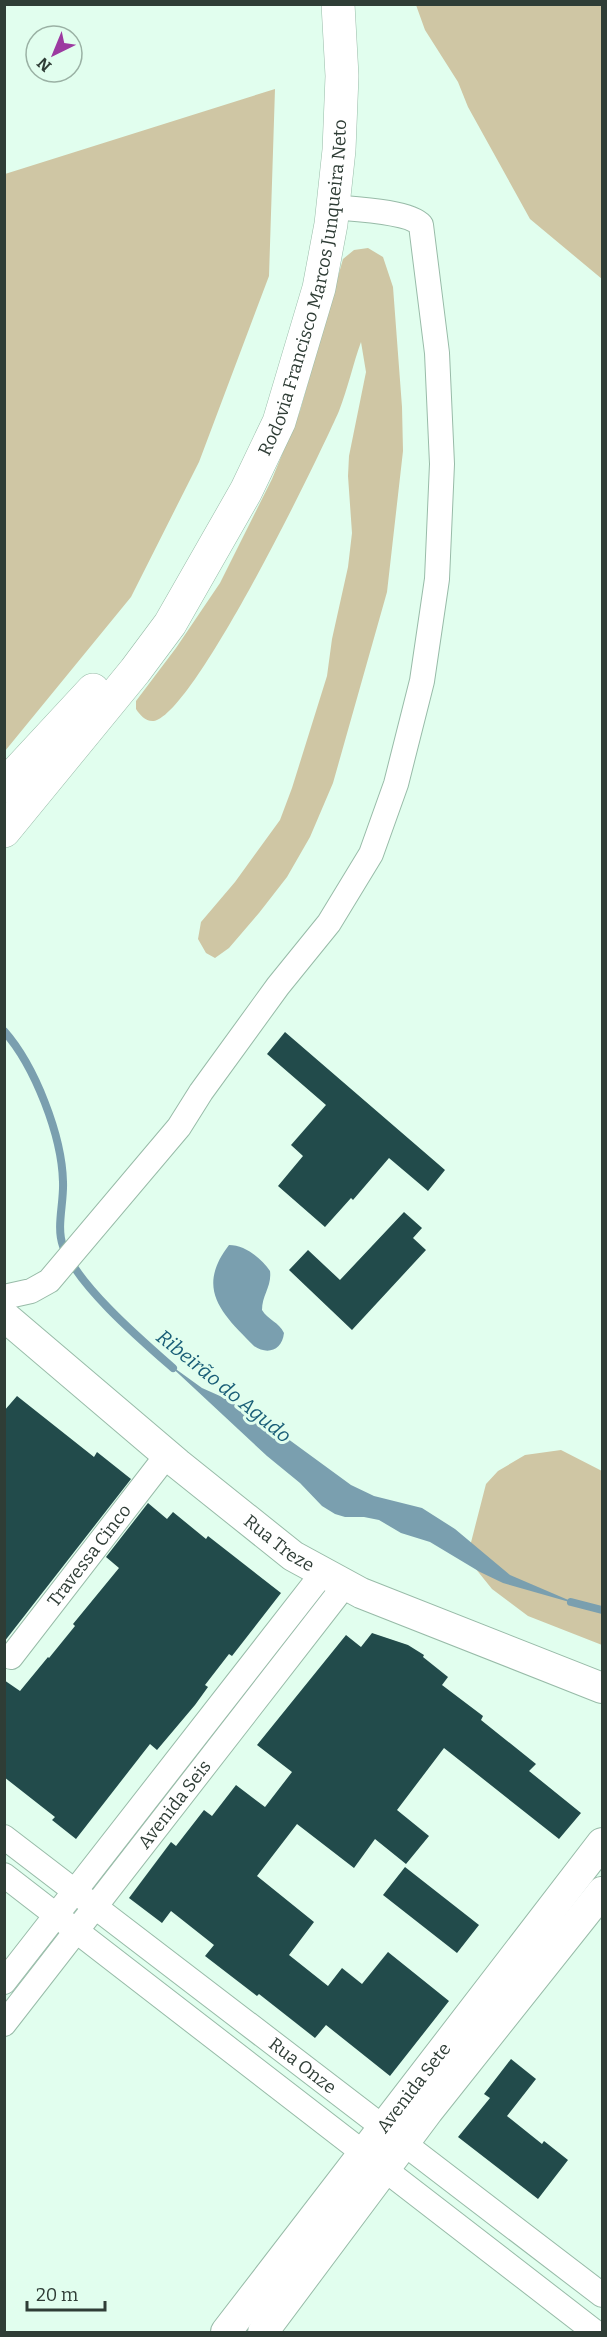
<svg xmlns="http://www.w3.org/2000/svg" width="607" height="2337" font-family="Bitter,serif">
	<rect width="100%" height="100%" fill="#e1feee"/>
	<path fill="#cfc6a4" d="M 416,5 L 602,5 L 602,279 L 530,219 L 468,107 L 458,82 L 425,30 Z
		M 275,89 L 269,276 L 199,462 L 131,597 L 5,751 L 5,174 Z
		M 368,248 L 383,257 L 393,287 L 402,407 L 403,451 L 387,592 L 333,783 L 310,837 L 287,877 L 259,913 L 229,948 L 215,958 L 206,953 L 198,939 L 201,922 L 235,882 L 280,820 L 292,788 L 327,676 L 332,639 L 348,567 L 352,533 L 348,476 L 349,456 L 366,372 L 361,342 C 353,364 348,388 339,411 C 319,457 195,713 154,721 C 146,722 140,715 136,709 L 136,701 L 176,648 L 220,583 L 272,479 L 300,411 L 343,259 L 354,250 Z
		M 561,1450 L 602,1471 L 602,1645 L 528,1616 L 492,1589 L 467,1558 L 486,1484 L 498,1471 L 525,1455 Z"/>
	<path fill="#7a9faf" d="M 229,1245 C 245,1245 261,1258 270,1271 C 272,1286 262,1295 262,1310 C 268,1320 279,1322 284,1333 C 282,1351 267,1355 254,1346 C 222,1314 195,1289 229,1245 Z
		M 166,1362 L 202,1388 L 229,1400 L 258,1417 L 351,1485 L 374,1496 L 422,1508 L 455,1529 L 510,1575 L 580,1605 L 503,1583 L 480,1572 L 430,1542 L 401,1533 L 379,1520 L 364,1517 L 345,1517 L 335,1514 L 322,1506 L 300,1483 L 267,1456 Z"/>
	<g fill="none" stroke-linecap="round" stroke-linejoin="round">
		<path stroke="#7a9faf" stroke-width="8" d="M 4,1031 C 35,1066 62,1136 63,1182 C 64,1203 56,1227 63,1246 C 77,1285 141,1340 173,1368
			M 571,1602 L 602,1610"/>
	</g>
	<path fill="#224b4b" d="M 285,1032 L 445,1170 L 428,1191 L 389,1158 L 353,1200 L 351,1198 L 325,1227 L 278,1186 L 303,1156 L 291,1145 L 326,1105 L 267,1054 Z
		M 404,1212 L 422,1228 L 413,1238 L 426,1250 L 352,1330 L 289,1270 L 308,1250 L 340,1280 Z
		M 17,1396 L 94,1457 L 97,1452 L 131,1479 L 4,1642 L 4,1411 Z
		M 148,1503 L 167,1519 L 173,1512 L 206,1539 L 208,1536 L 281,1593 L 232,1656 L 229,1654 L 205,1685 L 208,1687 L 195,1705 L 157,1750 L 150,1744 L 76,1839 L 52,1820 L 55,1817 L 4,1777 L 4,1680 L 20,1691 L 48,1657 L 49,1658 L 75,1626 L 73,1624 L 119,1568 L 106,1557 Z
		M 372,1633 L 408,1645 L 424,1655 L 423,1657 L 448,1677 L 442,1685 L 483,1716 L 481,1720 L 536,1764 L 529,1771 L 581,1813 L 559,1839 L 444,1748 L 397,1810 L 429,1836 L 406,1864 L 375,1839 L 354,1868 L 297,1824 L 257,1876 L 314,1922 L 289,1955 L 328,1986 L 342,1968 L 362,1984 L 388,1952 L 449,2001 L 390,2076 L 326,2025 L 315,2038 L 259,1994 L 257,1996 L 205,1956 L 214,1945 L 171,1911 L 162,1923 L 129,1898 L 171,1842 L 176,1846 L 204,1810 L 212,1816 L 236,1785 L 265,1807 L 292,1772 L 257,1745 L 346,1635 L 361,1647 Z
		M 405,1867 L 479,1925 L 457,1953 L 383,1895 Z
		M 511,2059 L 536,2079 L 507,2116 L 542,2144 L 544,2141 L 568,2160 L 538,2199 L 458,2137 L 490,2098 L 484,2094 Z"/>
	<g fill="none" stroke-linecap="round" stroke-linejoin="round">
		<g stroke="#98bba8" stroke-width="26">
			<g id="minor">
				<path d="M 4,1297 L 31,1291 L 49,1281 L 179,1127 L 201,1092 L 278,986 L 329,923 L 371,854 L 396,784 L 422,681 L 437,579 L 442,464 L 437,353 L 421,225 C 409,211 352,209 332,207"/>
				<path id="s1" d="M 11,1657 L 167,1455"/>
				<path id="s2" d="M 4,1837 L 602,2295"/>
				<path d="M 4,1875 L 595,2332"/>
				<path d="M 4,1982 L 322,1574"/>
				<path id="s3" d="M 4,2024 L 345,1585"/>
			</g>
		</g>
		<g stroke="#98bba8" stroke-width="32">
			<g id="tertiary">
				<path id="s4" d="M 4,1316 L 178,1464 L 293,1556 L 361,1593 L 602,1688"/>
				<path id="s5" d="M 226,2332 L 602,1843"/>
				<path d="M 263,2332 L 428,2111 L 602,1892"/>
			</g>
		</g>
		<g stroke="#98bba8" stroke-width="34">
			<g id="secondary">
				<path d="M 4,786 L 93,690"/>
				<path id="s6" d="M 4,831 L 135,671 L 170,624 L 246,491 L 279,422 L 319,288 L 331,224 L 339,150 L 342,76 L 338,4"/>
			</g>
		</g>
		<use href="#minor" stroke="#fff" stroke-width="24"/>
		<use href="#tertiary" stroke="#fff" stroke-width="30"/>
		<use href="#secondary" stroke="#fff" stroke-width="33"/>
	</g>
	<g text-anchor="middle" dominant-baseline="central" stroke-width="6" stroke-linejoin="round" paint-order="stroke">
		<g font-size="18" fill="#2f3d36" stroke="#e1feee">
			<text stroke="none"><textPath href="#s6" startOffset="632">Rodovia Francisco Marcos Junqueira Neto</textPath></text>
			<text stroke="none"><textPath href="#s4" startOffset="357">Rua Treze</textPath></text>
			<text stroke="none"><textPath href="#s1" startOffset="128">Travessa Cinco</textPath></text>
			<text stroke="none"><textPath href="#s3" startOffset="278">Avenida Seis</textPath></text>
			<text stroke="none"><textPath href="#s2" startOffset="376">Rua Onze</textPath></text>
			<text stroke="none"><textPath href="#s5" startOffset="308">Avenida Sete</textPath></text>
		</g>
		<g font-size="20" font-style="italic" fill="#195e77" stroke="#e1feee">
			<text transform="translate(224 1386) rotate(39)">Ribeirão do Agudo</text>
		</g>
	</g>
	<rect width="607" height="2337" fill="none" stroke="#2f3d36" stroke-width="12"/>
	<g transform="translate(54 54) rotate(223)"><circle r="28" fill="#e1feee" stroke="#9ab1a4" stroke-width="1.5"/>
	<path d="M0-4.5L10 22L0 15L-10 22Z" fill="#9c3aa0"/>
	<text y="-9" font-size="16" font-weight="bold" text-anchor="middle" fill="#2f3d36">N</text>
	</g>
	<path d="M27 2301v9h78v-9" fill="none" stroke="#2f3d36" stroke-width="3"/>
	<text x="36" y="2301" font-size="18" fill="#2f3d36" stroke="#e1feee" stroke-width="4.5" paint-order="stroke">20 m</text>
</svg>
